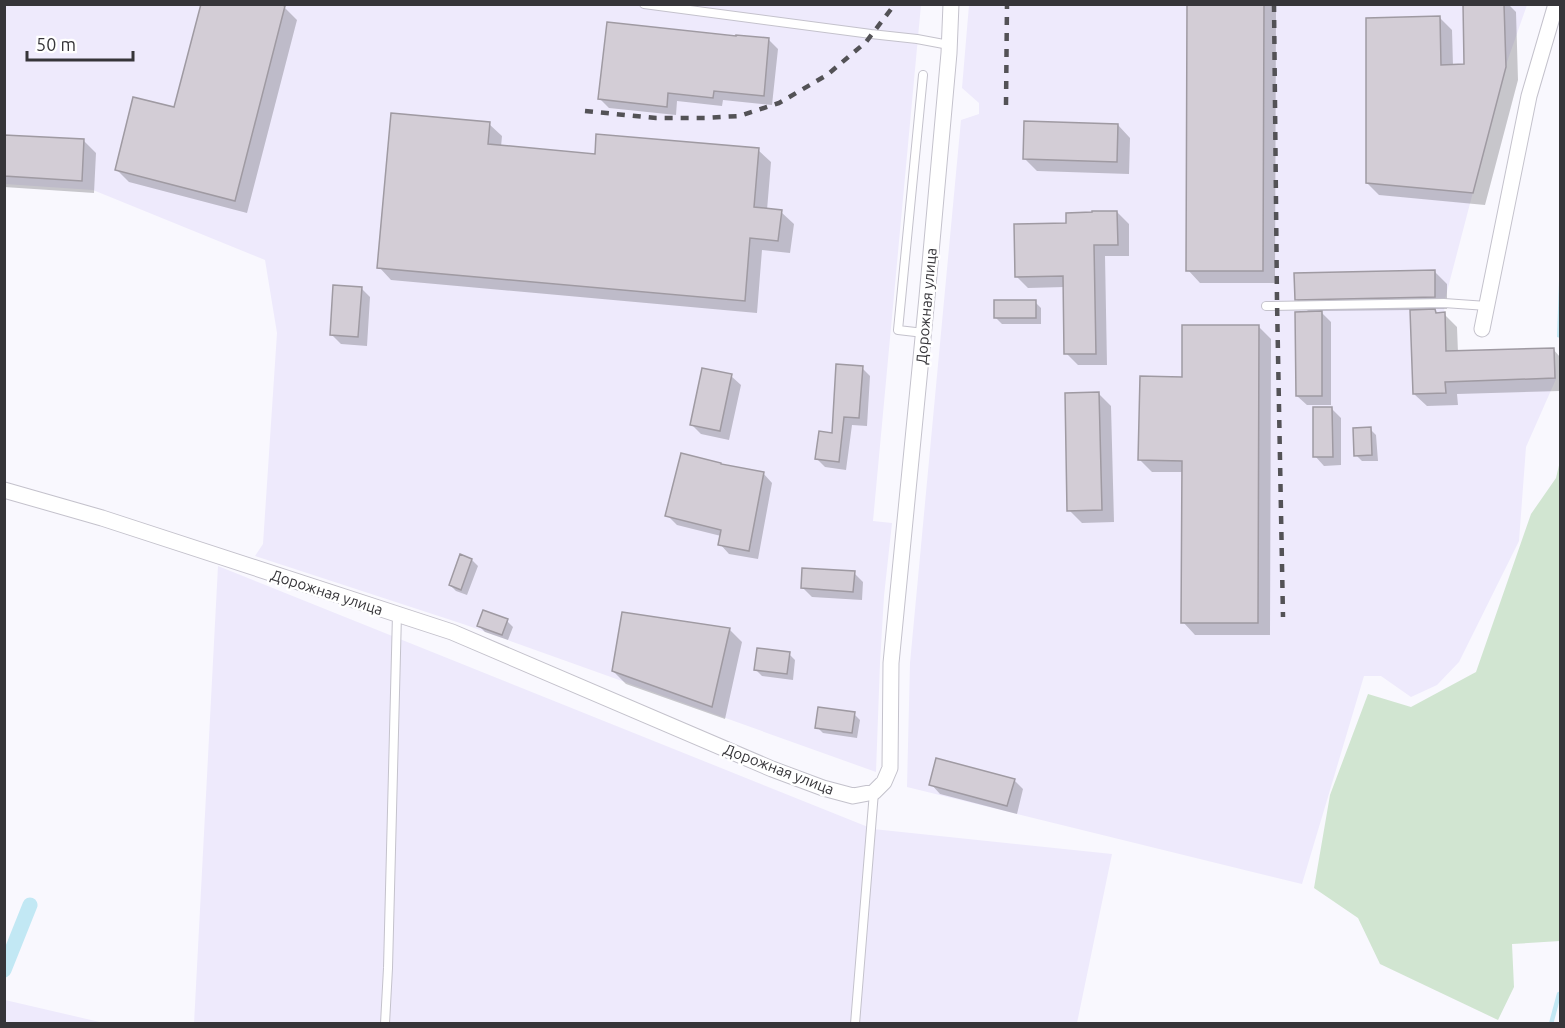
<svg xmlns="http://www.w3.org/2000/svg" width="1565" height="1028" font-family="Ubuntu,sans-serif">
	<rect width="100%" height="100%" fill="#f9f8fe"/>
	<path fill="#eeeafc" d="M 4,5 L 921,5 L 873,521 L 892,523 L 884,596 L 880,663 L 876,772 L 463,624 L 255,556 L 263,544 L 277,333 L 265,260 L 93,190 L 5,184 Z
		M 969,5 L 1527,5 L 1507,62 L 1444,303 L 1446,351 L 1554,348 L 1556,379 L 1526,447 L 1519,541 L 1459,662 L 1437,685 L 1411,697 L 1381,676 L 1364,676 L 1302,884 L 907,787 L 910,663 L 961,120 L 979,114 L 979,103 L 962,88 Z
		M 218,566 L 873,829 L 1112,854 L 1077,1023 L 194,1024 Z
		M 4,1000 L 5,1000 L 104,1023 L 5,1023 Z"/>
	<path fill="#d1e5d1" d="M 1560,461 L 1560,941 L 1512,944 L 1514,987 L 1498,1020 L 1380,964 L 1358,918 L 1314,888 L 1330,795 L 1368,694 L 1411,707 L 1476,672 L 1531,514 L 1556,478 Z"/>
	<path fill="#c2e8f4" d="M 1560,253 L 1560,338 L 1557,337 Z"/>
	<path fill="#0003" d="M 533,4 L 554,4 L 554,6 Z
		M 1189,4 L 1276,4 L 1275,283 L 1200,283 L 1188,270 Z
		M 1464,4 L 1508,4 L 1516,12 L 1518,80 L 1485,205 L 1379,195 L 1367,183 L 1440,18 L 1452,30 L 1453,66 L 1466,65 Z
		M 284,7 L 297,20 L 247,213 L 129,182 L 116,169 L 175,109 Z
		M 769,40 L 778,49 L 772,105 L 723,100 L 722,106 L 677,101 L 676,115 L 609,108 L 599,98 Z
		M 489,124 L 502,136 L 501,147 L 596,156 L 758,150 L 771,162 L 767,210 L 781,212 L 794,224 L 790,253 L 762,250 L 757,313 L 391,280 L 379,267 Z
		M 1118,125 L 1130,138 L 1129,174 L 1037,171 L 1025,159 Z
		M 4,136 L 84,141 L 96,153 L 94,193 L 4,187 Z
		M 1117,212 L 1129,224 L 1129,256 L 1105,256 L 1107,365 L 1078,365 L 1066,353 L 1065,287 L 1028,288 L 1016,276 L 1068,225 Z
		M 1434,271 L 1447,284 L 1447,309 L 1434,309 L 1438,314 L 1444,314 L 1457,327 L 1458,353 L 1553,349 L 1560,357 L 1560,391 L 1457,394 L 1458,405 L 1427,406 L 1414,394 L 1412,310 L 1320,311 L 1331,322 L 1331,405 L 1307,405 L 1297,396 L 1310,313 L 1296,299 Z
		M 361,288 L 370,297 L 367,346 L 341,344 L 332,335 Z
		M 1035,302 L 1041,308 L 1041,324 L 1002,324 L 996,318 Z
		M 1259,327 L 1271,339 L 1270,635 L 1195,635 L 1183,622 L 1183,472 L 1152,472 L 1140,460 Z
		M 862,368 L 870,376 L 867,426 L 852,425 L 846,470 L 825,467 L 817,459 L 833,434 Z
		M 731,376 L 741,385 L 729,440 L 701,434 L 692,425 Z
		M 1099,394 L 1111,406 L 1114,522 L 1082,523 L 1069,510 Z
		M 1332,409 L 1341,418 L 1341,465 L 1324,466 L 1315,456 Z
		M 1370,429 L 1376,435 L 1378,461 L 1362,461 L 1356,455 Z
		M 720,464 L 763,473 L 772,483 L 758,559 L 729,554 L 720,544 L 721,536 L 677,525 L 667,515 Z
		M 472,560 L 478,566 L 467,595 L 456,591 L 450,585 Z
		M 854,573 L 863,582 L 862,600 L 812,597 L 803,588 Z
		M 507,621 L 513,627 L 508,640 L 485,632 L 479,626 Z
		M 729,629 L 742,642 L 725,719 L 626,684 L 613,671 Z
		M 789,654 L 795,660 L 793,680 L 762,676 L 756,670 Z
		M 854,714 L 860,720 L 857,738 L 823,733 L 817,727 Z
		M 1014,780 L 1023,789 L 1017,814 L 940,794 L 931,784 Z"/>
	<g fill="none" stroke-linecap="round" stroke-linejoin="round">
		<path stroke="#c2e8f4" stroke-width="4.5" d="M 1551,1024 L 1559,994"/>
		<path stroke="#c2e8f4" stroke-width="15" d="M 4,970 L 30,905"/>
	</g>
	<path fill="#d3cdd6" stroke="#9f9aa2" stroke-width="1.5" d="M 201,4 L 279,4 L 285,6 L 235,201 L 115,170 L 133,97 L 174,107 Z
		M 1187,4 L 1264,4 L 1263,271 L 1186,271 Z
		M 1463,4 L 1504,4 L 1506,67 L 1473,193 L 1366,183 L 1366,18 L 1440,16 L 1441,65 L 1464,64 Z
		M 607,22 L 736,36 L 736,35 L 769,38 L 764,96 L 714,91 L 713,98 L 668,93 L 667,107 L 598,99 Z
		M 391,113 L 490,122 L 488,144 L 595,154 L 596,134 L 759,148 L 754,207 L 782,210 L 778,241 L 750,238 L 745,301 L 377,268 Z
		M 1024,121 L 1118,124 L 1117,162 L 1023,159 Z
		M 4,135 L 84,139 L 82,181 L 4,176 Z
		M 1092,211 L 1117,211 L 1118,245 L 1094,245 L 1096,354 L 1064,354 L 1063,276 L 1015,277 L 1014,224 L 1066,223 L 1066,213 L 1092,212 Z
		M 1435,270 L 1435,297 L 1295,300 L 1294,273 Z
		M 333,285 L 362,287 L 358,337 L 330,335 Z
		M 994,300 L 1036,300 L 1036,318 L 994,318 Z
		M 1435,309 L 1436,313 L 1445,312 L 1446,351 L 1554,348 L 1555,378 L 1445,382 L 1446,393 L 1413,394 L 1410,310 Z
		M 1322,311 L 1322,396 L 1296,396 L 1295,312 Z
		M 1182,325 L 1259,325 L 1258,623 L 1181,623 L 1182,461 L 1138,460 L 1140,376 L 1182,377 Z
		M 836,364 L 863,366 L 859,418 L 844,417 L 839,462 L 815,459 L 819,431 L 832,433 Z
		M 702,368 L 732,374 L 720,431 L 690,425 Z
		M 1099,392 L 1102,510 L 1067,511 L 1065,393 Z
		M 1313,407 L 1332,407 L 1333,457 L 1313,457 Z
		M 1371,427 L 1372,455 L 1354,456 L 1353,428 Z
		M 681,453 L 721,463 L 721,464 L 764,472 L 749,551 L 718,545 L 721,530 L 665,516 Z
		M 460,554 L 472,559 L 461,590 L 449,585 Z
		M 802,568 L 855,571 L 853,592 L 801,588 Z
		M 483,610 L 508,619 L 502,635 L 477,626 Z
		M 622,612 L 730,628 L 712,707 L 612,671 Z
		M 757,648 L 790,652 L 787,674 L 754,670 Z
		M 818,707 L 855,712 L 852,733 L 815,728 Z
		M 936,758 L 1015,779 L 1007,806 L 929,785 Z"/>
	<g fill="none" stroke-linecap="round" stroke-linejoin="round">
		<g stroke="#c4c2cc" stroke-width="10">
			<path id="service" d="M 644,4 L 871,34 L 917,39 L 949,45
				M 923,75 L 898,330 L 924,333
				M 1266,306 L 1444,303 L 1487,306
				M 385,1024 L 388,968 L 397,614
				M 855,1024 L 874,792"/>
		</g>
		<g stroke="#c4c2cc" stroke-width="17">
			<path id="minor" d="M 1482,329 L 1529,96 L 1556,4
				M 4,490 L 102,518 L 452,632 L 772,769 L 823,788 L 853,796 L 874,792 L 884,782 L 890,768 L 891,663 L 927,297 L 949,53 L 951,4"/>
		</g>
		<use href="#service" stroke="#fff" stroke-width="8"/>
		<use href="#minor" stroke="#fff" stroke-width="15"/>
		<path stroke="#535256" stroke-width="4.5" stroke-dasharray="8 8" stroke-linecap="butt" d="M 1274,4 L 1277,301 L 1283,617
			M 1006,105 L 1007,4
			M 585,111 L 656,118 L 705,118 L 739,116 L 779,103 L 827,75 L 866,42 L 895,4"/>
	</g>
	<g text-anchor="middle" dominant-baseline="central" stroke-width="5" stroke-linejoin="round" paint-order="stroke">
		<g font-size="15" fill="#363539" stroke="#fff">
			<text transform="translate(926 306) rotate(-85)">Дорожная улица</text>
			<text transform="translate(327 592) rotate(18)">Дорожная улица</text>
			<text transform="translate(779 769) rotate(21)">Дорожная улица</text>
		</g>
	</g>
	<rect width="1565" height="1028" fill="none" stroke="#363539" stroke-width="12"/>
	<path d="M27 51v9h106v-9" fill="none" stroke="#363539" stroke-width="3"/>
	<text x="36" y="51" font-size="18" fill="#363539" stroke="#ffffff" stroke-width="4.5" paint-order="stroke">50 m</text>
</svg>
